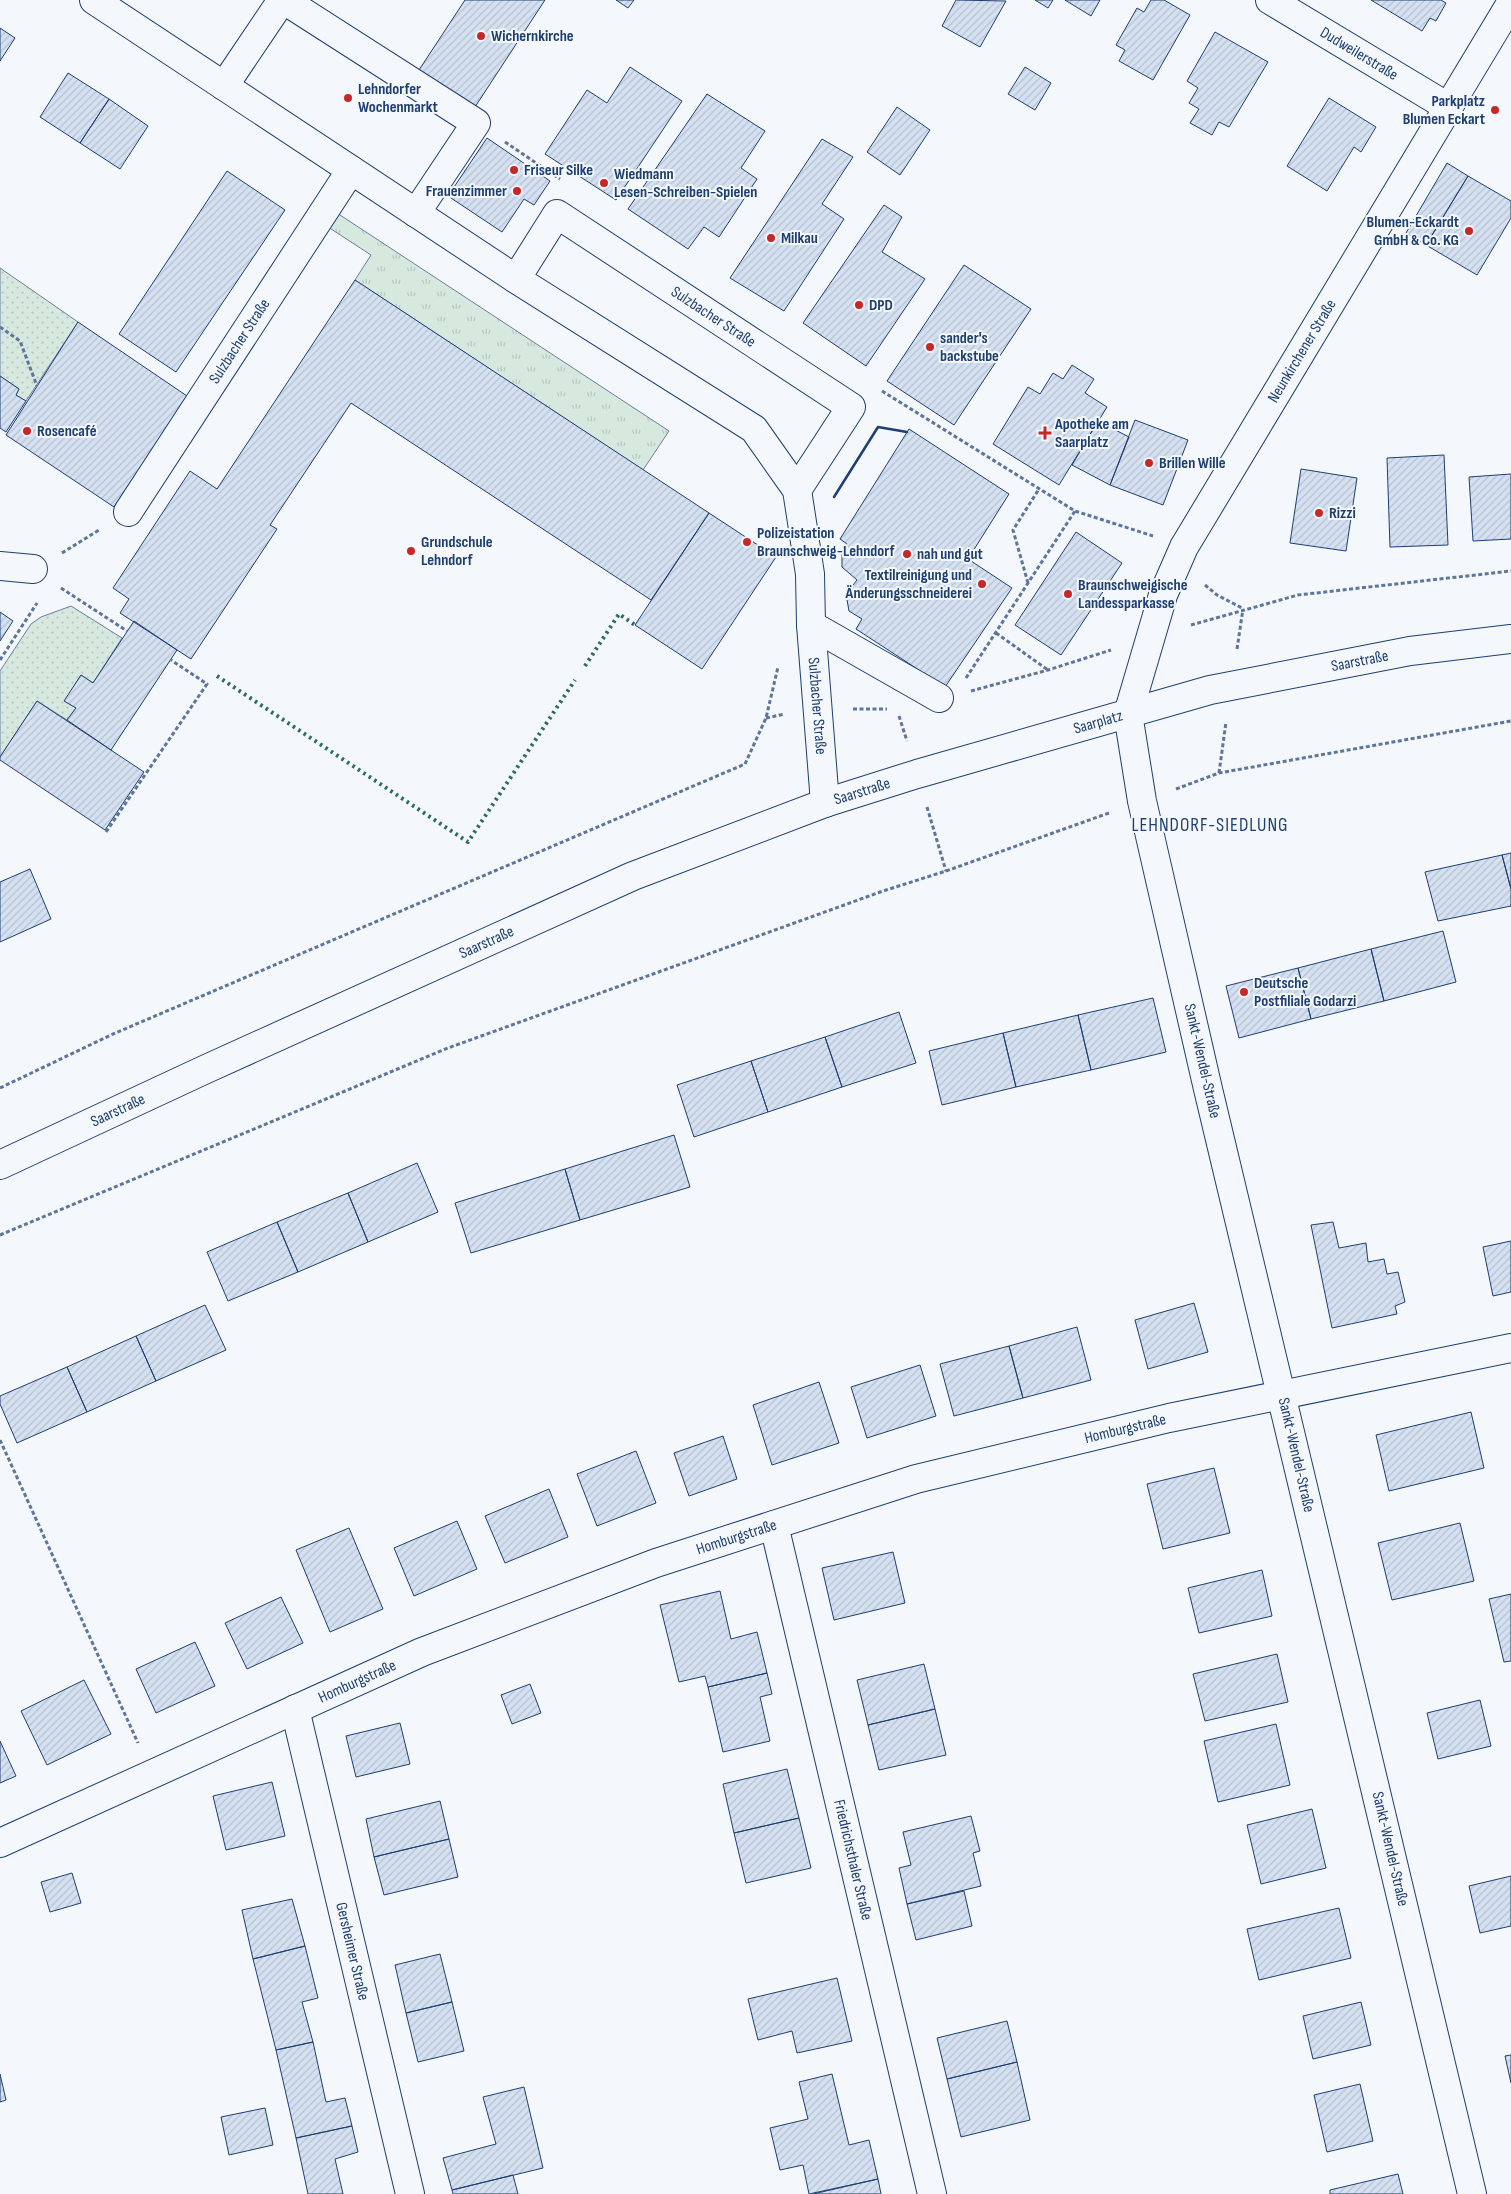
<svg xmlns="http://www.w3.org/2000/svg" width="1511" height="2194" font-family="'Sofia Sans Condensed',sans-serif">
	<defs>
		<pattern id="grass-tufts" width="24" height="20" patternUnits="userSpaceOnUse" patternTransform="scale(1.25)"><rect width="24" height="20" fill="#d7e8df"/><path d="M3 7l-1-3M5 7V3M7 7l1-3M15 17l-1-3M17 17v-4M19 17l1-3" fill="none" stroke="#b8c8c3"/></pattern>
		<pattern id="garden-dots" width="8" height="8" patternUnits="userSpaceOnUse" patternTransform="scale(1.25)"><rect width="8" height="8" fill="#d7e8df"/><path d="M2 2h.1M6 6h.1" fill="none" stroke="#b8c8c3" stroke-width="1.8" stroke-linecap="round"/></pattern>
		<pattern id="building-hatch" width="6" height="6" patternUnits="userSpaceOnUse" patternTransform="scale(1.25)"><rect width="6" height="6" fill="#d5e0f0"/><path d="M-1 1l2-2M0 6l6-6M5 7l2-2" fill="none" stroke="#b6c1d1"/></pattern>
	</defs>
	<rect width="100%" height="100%" fill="#f4f7fb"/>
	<path fill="url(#grass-tufts)" stroke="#687fa3" d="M 337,213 L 669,431 L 643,470 L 355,280 L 371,255 L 328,227 Z"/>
	<path fill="url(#garden-dots)" stroke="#687fa3" d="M 0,268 L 78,322 L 26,401 L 16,395 L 19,389 L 0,376 Z
		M 71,606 L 122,638 L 93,683 L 81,675 L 65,701 L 76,708 L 67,720 L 37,701 L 0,757 L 0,671 L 31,624 L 41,617 Z"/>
	<path fill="url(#building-hatch)" stroke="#1d3f73" d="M 465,0 L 545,0 L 473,110 L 417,73 Z
		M 616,0 L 634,0 L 628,8 Z
		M 956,0 L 1006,1 L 980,47 L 942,26 Z
		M 1035,0 L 1053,0 L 1048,8 Z
		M 1065,0 L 1100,0 L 1091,16 Z
		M 1151,0 L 1164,0 L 1190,15 L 1153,80 L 1119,61 L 1125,50 L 1116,45 L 1137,8 L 1144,12 Z
		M 1371,0 L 1441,0 L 1446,3 L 1436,21 L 1430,18 L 1422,31 Z
		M 0,28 L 15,38 L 0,61 Z
		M 1215,32 L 1268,62 L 1229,127 L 1219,122 L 1212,135 L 1190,123 L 1199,109 L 1189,103 L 1198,88 L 1187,81 Z
		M 630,67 L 682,101 L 616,200 L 545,154 L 587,90 L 607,103 Z
		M 1025,67 L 1051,83 L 1035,110 L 1008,94 Z
		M 68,73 L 109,99 L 80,143 L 40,117 Z
		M 707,94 L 765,131 L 741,168 L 757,179 L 719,237 L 704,227 L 688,249 L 628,209 Z
		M 1329,98 L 1376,127 L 1361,152 L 1354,147 L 1327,191 L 1287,166 Z
		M 109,99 L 148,126 L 120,169 L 80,143 Z
		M 897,107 L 930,130 L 900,175 L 867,152 Z
		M 487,138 L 550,181 L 534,205 L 524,199 L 502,232 L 448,196 Z
		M 822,139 L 853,157 L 822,204 L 844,219 L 784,311 L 730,278 Z
		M 1447,163 L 1468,176 L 1426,245 L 1406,233 Z
		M 227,171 L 285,210 L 176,372 L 119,334 Z
		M 1468,176 L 1511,201 L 1511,218 L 1477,275 L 1426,245 Z
		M 884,205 L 902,217 L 882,252 L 925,279 L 866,366 L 803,323 Z
		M 964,265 L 1031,309 L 954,425 L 887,381 Z
		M 355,280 L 709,513 L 651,600 L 351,403 L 270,525 L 277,529 L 191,659 L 120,613 L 129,599 L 113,588 L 190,471 L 217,489 Z
		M 78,322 L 187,396 L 114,507 L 6,435 Z
		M 1072,365 L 1094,379 L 1085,393 L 1107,407 L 1059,485 L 993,444 L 1028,387 L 1040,394 L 1053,373 L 1063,379 Z
		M 0,376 L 19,389 L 16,395 L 26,401 L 6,432 L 0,428 Z
		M 1135,420 L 1188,440 L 1163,505 L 1110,485 Z
		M 1098,421 L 1129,437 L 1110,485 L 1072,465 Z
		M 909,429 L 1009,494 L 968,559 L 1012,588 L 945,687 L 856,629 L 862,619 L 849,611 L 846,594 L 857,580 L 842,567 L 842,550 L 847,544 L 840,539 Z
		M 1444,455 L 1448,545 L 1390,547 L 1387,458 Z
		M 1301,469 L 1357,478 L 1346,551 L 1290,543 Z
		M 1511,474 L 1511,539 L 1473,541 L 1469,477 Z
		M 709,513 L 776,557 L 702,669 L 635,625 Z
		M 1076,532 L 1122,563 L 1061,655 L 1015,625 Z
		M 0,612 L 13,621 L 0,641 Z
		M 134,621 L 177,650 L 111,750 L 67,720 L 76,708 L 64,701 L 81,675 L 93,683 Z
		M 37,701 L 144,772 L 105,830 L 0,760 L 0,757 Z
		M 1511,853 L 1511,889 L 1502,855 Z
		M 1502,855 L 1511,889 L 1511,906 L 1438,921 L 1425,872 Z
		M 30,869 L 51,919 L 0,942 L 0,882 Z
		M 1443,931 L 1456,982 L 1384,1001 L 1371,949 Z
		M 1371,949 L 1384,1001 L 1311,1019 L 1298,968 Z
		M 1298,968 L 1311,1019 L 1239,1038 L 1226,986 Z
		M 1153,998 L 1166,1052 L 1091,1070 L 1078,1015 Z
		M 899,1012 L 916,1063 L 842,1087 L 825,1037 Z
		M 1078,1015 L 1091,1070 L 1016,1087 L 1003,1033 Z
		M 1003,1033 L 1016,1087 L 942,1105 L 929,1051 Z
		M 825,1037 L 842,1087 L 768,1112 L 751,1061 Z
		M 751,1061 L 768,1112 L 694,1137 L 677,1085 Z
		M 674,1135 L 690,1187 L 580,1220 L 565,1169 Z
		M 417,1163 L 438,1212 L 368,1242 L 348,1193 Z
		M 565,1169 L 580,1220 L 471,1253 L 455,1203 Z
		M 348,1193 L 368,1242 L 298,1272 L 277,1222 Z
		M 277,1222 L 298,1272 L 228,1301 L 207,1252 Z
		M 1333,1222 L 1339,1248 L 1366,1243 L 1368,1262 L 1384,1259 L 1387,1274 L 1398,1272 L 1405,1302 L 1395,1306 L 1397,1314 L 1332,1328 L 1311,1225 Z
		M 1511,1241 L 1511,1292 L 1493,1296 L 1483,1247 Z
		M 1194,1303 L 1208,1352 L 1148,1369 L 1135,1320 Z
		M 205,1305 L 226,1350 L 156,1381 L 136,1336 Z
		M 1077,1327 L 1091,1380 L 1023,1398 L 1009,1346 Z
		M 136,1336 L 156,1381 L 87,1412 L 67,1367 Z
		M 1009,1346 L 1023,1398 L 954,1416 L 940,1364 Z
		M 920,1365 L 936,1416 L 867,1438 L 851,1387 Z
		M 67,1367 L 87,1412 L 17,1443 L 0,1404 L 0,1396 Z
		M 819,1382 L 839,1443 L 772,1465 L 753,1405 Z
		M 1471,1412 L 1484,1468 L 1389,1491 L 1376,1435 Z
		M 723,1436 L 737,1479 L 689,1496 L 674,1453 Z
		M 636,1451 L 656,1503 L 597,1526 L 577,1474 Z
		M 1214,1468 L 1230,1533 L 1163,1549 L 1147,1484 Z
		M 549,1489 L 568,1537 L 505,1563 L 485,1516 Z
		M 457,1521 L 477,1569 L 414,1596 L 394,1548 Z
		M 1460,1523 L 1474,1581 L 1392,1600 L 1378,1543 Z
		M 349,1528 L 383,1609 L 330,1632 L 296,1550 Z
		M 893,1552 L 905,1603 L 834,1620 L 822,1568 Z
		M 1262,1570 L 1272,1616 L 1199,1633 L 1188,1588 Z
		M 720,1591 L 731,1639 L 757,1632 L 767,1673 L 708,1687 L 705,1676 L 679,1682 L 660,1605 Z
		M 1511,1594 L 1511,1661 L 1504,1662 L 1489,1599 Z
		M 281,1597 L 303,1643 L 247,1669 L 225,1623 Z
		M 195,1642 L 215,1686 L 156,1713 L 136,1669 Z
		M 1277,1654 L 1288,1702 L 1205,1721 L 1193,1674 Z
		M 924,1664 L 935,1709 L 868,1725 L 857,1680 Z
		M 767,1673 L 772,1694 L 760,1697 L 770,1741 L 723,1752 L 708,1687 Z
		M 84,1680 L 111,1734 L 47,1765 L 21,1711 Z
		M 530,1684 L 541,1713 L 512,1724 L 501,1695 Z
		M 1480,1700 L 1491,1746 L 1438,1759 L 1427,1713 Z
		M 935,1709 L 946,1755 L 879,1770 L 868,1725 Z
		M 400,1723 L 410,1764 L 356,1777 L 346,1736 Z
		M 1276,1724 L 1290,1785 L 1218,1802 L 1204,1741 Z
		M 0,1741 L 16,1776 L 0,1783 Z
		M 787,1769 L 799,1818 L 734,1833 L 723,1784 Z
		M 272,1782 L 285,1836 L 226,1850 L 213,1796 Z
		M 440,1801 L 449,1839 L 374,1857 L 366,1819 Z
		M 1312,1809 L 1326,1868 L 1261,1884 L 1247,1825 Z
		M 971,1816 L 980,1851 L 973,1853 L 981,1886 L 907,1904 L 899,1868 L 911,1865 L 903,1832 Z
		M 799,1818 L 811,1868 L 746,1883 L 734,1833 Z
		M 449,1839 L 458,1877 L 384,1895 L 374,1857 Z
		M 72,1873 L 81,1903 L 50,1912 L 41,1882 Z
		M 1511,1876 L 1511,1926 L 1480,1933 L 1469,1886 Z
		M 964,1891 L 972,1926 L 916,1940 L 907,1904 Z
		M 292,1899 L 305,1946 L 253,1959 L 242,1910 Z
		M 1339,1908 L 1351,1958 L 1259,1980 L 1247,1929 Z
		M 305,1946 L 318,1998 L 302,2002 L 313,2042 L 276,2050 L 253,1959 Z
		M 440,1954 L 452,2002 L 406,2013 L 395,1965 Z
		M 837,1978 L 852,2041 L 797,2053 L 792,2031 L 758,2040 L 748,1999 Z
		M 452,2002 L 464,2051 L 418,2062 L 406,2013 Z
		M 1361,2002 L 1371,2045 L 1313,2059 L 1303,2016 Z
		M 1007,2021 L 1017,2062 L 947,2079 L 937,2038 Z
		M 313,2042 L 326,2102 L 345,2098 L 352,2126 L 296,2138 L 276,2050 Z
		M 1511,2055 L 1511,2083 L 1505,2056 Z
		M 1017,2062 L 1030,2120 L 961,2137 L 947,2079 Z
		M 0,2074 L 6,2100 L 0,2102 Z
		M 832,2074 L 849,2145 L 869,2140 L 878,2179 L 809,2194 L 803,2165 L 780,2170 L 770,2128 L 808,2119 L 799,2082 Z
		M 1360,2084 L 1373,2141 L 1327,2152 L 1314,2095 Z
		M 524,2087 L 543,2168 L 452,2190 L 443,2158 L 496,2144 L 483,2097 Z
		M 265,2108 L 273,2145 L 229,2155 L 221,2117 Z
		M 352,2126 L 358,2152 L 335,2159 L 343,2194 L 308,2194 L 296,2138 Z
		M 1398,2174 L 1403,2194 L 1330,2194 L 1330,2190 Z
		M 513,2175 L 518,2194 L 453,2194 L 452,2190 Z
		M 878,2179 L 881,2194 L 813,2194 Z"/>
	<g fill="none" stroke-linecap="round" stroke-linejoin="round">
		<g stroke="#1d3f73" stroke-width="30">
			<g id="minor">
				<path id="s1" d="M 94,0 L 516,279 L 754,429 L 797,490 L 810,574 L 811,625 L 825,803"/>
				<path d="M 284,0 L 476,123 L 416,213"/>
				<path id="s2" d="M 1270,0 L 1448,107"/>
				<path d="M 224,86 L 282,0"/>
				<path id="s3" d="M 516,279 L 557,214 L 851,407 L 797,490"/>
				<path id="s4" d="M 128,512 L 351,170"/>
				<path d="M 0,566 L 33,569"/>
				<path d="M 811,625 L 939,698"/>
				<path id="s5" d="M 0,1165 L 204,1070 L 633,876 L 825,803 L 917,774 L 1210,690 L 1410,651 L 1511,639"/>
				<path id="s6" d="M 774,1525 L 932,2194"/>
				<path id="s7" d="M 295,1709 L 410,2194"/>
				<path id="s8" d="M 0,1843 L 422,1652 L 656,1563 L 916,1479 L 1169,1418 L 1511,1348"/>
				<path id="s9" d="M 1472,2194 L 1208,1089 L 1142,801 L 1128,714 L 1163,595 L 1184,547 L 1511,3"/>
			</g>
		</g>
		<path stroke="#5e769c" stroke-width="3" stroke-dasharray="4 2.5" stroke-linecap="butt" d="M 505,142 L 560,179
			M 0,327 L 20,341 L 37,386
			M 882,391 L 1075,511 L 1153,536
			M 62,553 L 99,530
			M 1028,583 L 1013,530 L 1039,489
			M 1205,585 L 1217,595 L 1242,608
			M 61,588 L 127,631
			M 1191,625 L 1298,595 L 1511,571
			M 996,633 L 1048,670
			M 1237,649 L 1243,609
			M 0,660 L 37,603
			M 966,678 L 1075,511
			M 971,691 L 1048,670 L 1111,650
			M 853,709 L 887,709
			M 899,716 L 907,741
			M 766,718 L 785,714
			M 1219,773 L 1226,722
			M 1176,789 L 1219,773 L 1511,721
			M 927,807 L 946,871
			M 106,832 L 207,684 L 171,660
			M 0,1088 L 113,1034 L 745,764 L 766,718 L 778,667
			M 0,1235 L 448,1048 L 883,891 L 946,871 L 1109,813
			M 0,1440 L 138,1743"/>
		<use href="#minor" stroke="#f4f7fb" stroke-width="28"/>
		<path stroke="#2c6c60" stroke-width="4" stroke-dasharray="2.5 4" stroke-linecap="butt" d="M 585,666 L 619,614 L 635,625
			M 217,676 L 468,842 L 575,680"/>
		<path stroke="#1d3f73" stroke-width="2.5" d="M 834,497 L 878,427 L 907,432"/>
	</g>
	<g fill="#c62828" stroke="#f4f7fb" stroke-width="2">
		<circle cx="481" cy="36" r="5"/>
		<circle cx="348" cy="98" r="5"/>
		<circle cx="1495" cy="110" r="5"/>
		<circle cx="514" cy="170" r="5"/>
		<circle cx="604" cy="183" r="5"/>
		<circle cx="517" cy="191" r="5"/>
		<circle cx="1469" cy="231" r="5"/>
		<circle cx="771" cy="238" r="5"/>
		<circle cx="859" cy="305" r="5"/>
		<circle cx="930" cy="347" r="5"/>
		<circle cx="27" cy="431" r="5"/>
		<path d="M1042.5 425.5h5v5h5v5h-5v5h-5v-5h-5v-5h5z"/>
		<circle cx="1149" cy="463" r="5"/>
		<circle cx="1319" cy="513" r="5"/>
		<circle cx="747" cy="542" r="5"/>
		<circle cx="411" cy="551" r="5"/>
		<circle cx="907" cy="554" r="5"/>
		<circle cx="982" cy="584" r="5"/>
		<circle cx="1068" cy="594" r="5"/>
		<circle cx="1244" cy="992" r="5"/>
	</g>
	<g text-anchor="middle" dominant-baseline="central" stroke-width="4" stroke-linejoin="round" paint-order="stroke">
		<g font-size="16" font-weight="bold" fill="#1d3f73" stroke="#f4f7fb" text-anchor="start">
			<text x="491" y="36">Wichernkirche</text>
			<text x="358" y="89">Lehndorfer<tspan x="358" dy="18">Wochenmarkt</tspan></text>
			<text x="1485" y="101" text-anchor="end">Parkplatz<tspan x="1485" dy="18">Blumen Eckart</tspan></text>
			<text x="524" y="170">Friseur Silke</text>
			<text x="614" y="174">Wiedmann<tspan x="614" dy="18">Lesen-Schreiben-Spielen</tspan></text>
			<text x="507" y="191" text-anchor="end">Frauenzimmer</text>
			<text x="1459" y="222" text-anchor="end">Blumen-Eckardt<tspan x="1459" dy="18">GmbH &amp; Co. KG</tspan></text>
			<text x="781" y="238">Milkau</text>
			<text x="869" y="305">DPD</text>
			<text x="940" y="338">sander's<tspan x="940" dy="18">backstube</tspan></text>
			<text x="1055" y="424">Apotheke am<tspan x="1055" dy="18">Saarplatz</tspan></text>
			<text x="37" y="431">Rosencafé</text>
			<text x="1159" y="463">Brillen Wille</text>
			<text x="1329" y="513">Rizzi</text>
			<text x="757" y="533">Polizeistation<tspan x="757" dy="18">Braunschweig-Lehndorf</tspan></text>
			<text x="421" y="542">Grundschule<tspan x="421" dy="18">Lehndorf</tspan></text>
			<text x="917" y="554">nah und gut</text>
			<text x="972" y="575" text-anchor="end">Textilreinigung und<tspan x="972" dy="18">Änderungsschneiderei</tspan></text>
			<text x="1078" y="585">Braunschweigische<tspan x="1078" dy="18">Landessparkasse</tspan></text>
			<text x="1254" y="983">Deutsche<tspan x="1254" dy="18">Postfiliale Godarzi</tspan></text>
		</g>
		<g font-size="16" fill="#1d3f73" stroke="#f4f7fb">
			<text stroke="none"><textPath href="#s2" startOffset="104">Dudweilerstraße</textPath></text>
			<text stroke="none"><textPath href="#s3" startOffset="264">Sulzbacher Straße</textPath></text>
			<text stroke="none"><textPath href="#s4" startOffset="204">Sulzbacher Straße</textPath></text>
			<text stroke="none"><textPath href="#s9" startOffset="1925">Neunkirchener Straße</textPath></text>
			<text stroke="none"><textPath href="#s5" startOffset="1455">Saarstraße</textPath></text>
			<text stroke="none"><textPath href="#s1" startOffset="1079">Sulzbacher Straße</textPath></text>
			<text stroke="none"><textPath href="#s5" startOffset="1186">Saarplatz</textPath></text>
			<text stroke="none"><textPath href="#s5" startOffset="940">Saarstraße</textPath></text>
			<text stroke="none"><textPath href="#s5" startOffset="535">Saarstraße</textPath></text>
			<text transform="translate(1202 1061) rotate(77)">Sankt-Wendel-Straße</text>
			<text stroke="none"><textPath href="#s5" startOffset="130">Saarstraße</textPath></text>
			<text stroke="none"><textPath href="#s8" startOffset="1202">Homburgstraße</textPath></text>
			<text transform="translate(1296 1455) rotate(77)">Sankt-Wendel-Straße</text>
			<text stroke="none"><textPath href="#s8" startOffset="798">Homburgstraße</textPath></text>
			<text stroke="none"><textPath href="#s8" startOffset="392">Homburgstraße</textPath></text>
			<text transform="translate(1390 1849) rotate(77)">Sankt-Wendel-Straße</text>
			<text stroke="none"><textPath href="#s6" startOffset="344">Friedrichsthaler Straße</textPath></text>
			<text stroke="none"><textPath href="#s7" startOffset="249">Gersheimer Straße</textPath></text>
		</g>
		<g font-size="19" letter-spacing="1" fill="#1d3f73" stroke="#f4f7fb">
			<text x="1210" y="825">LEHNDORF-SIEDLUNG</text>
		</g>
	</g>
</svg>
